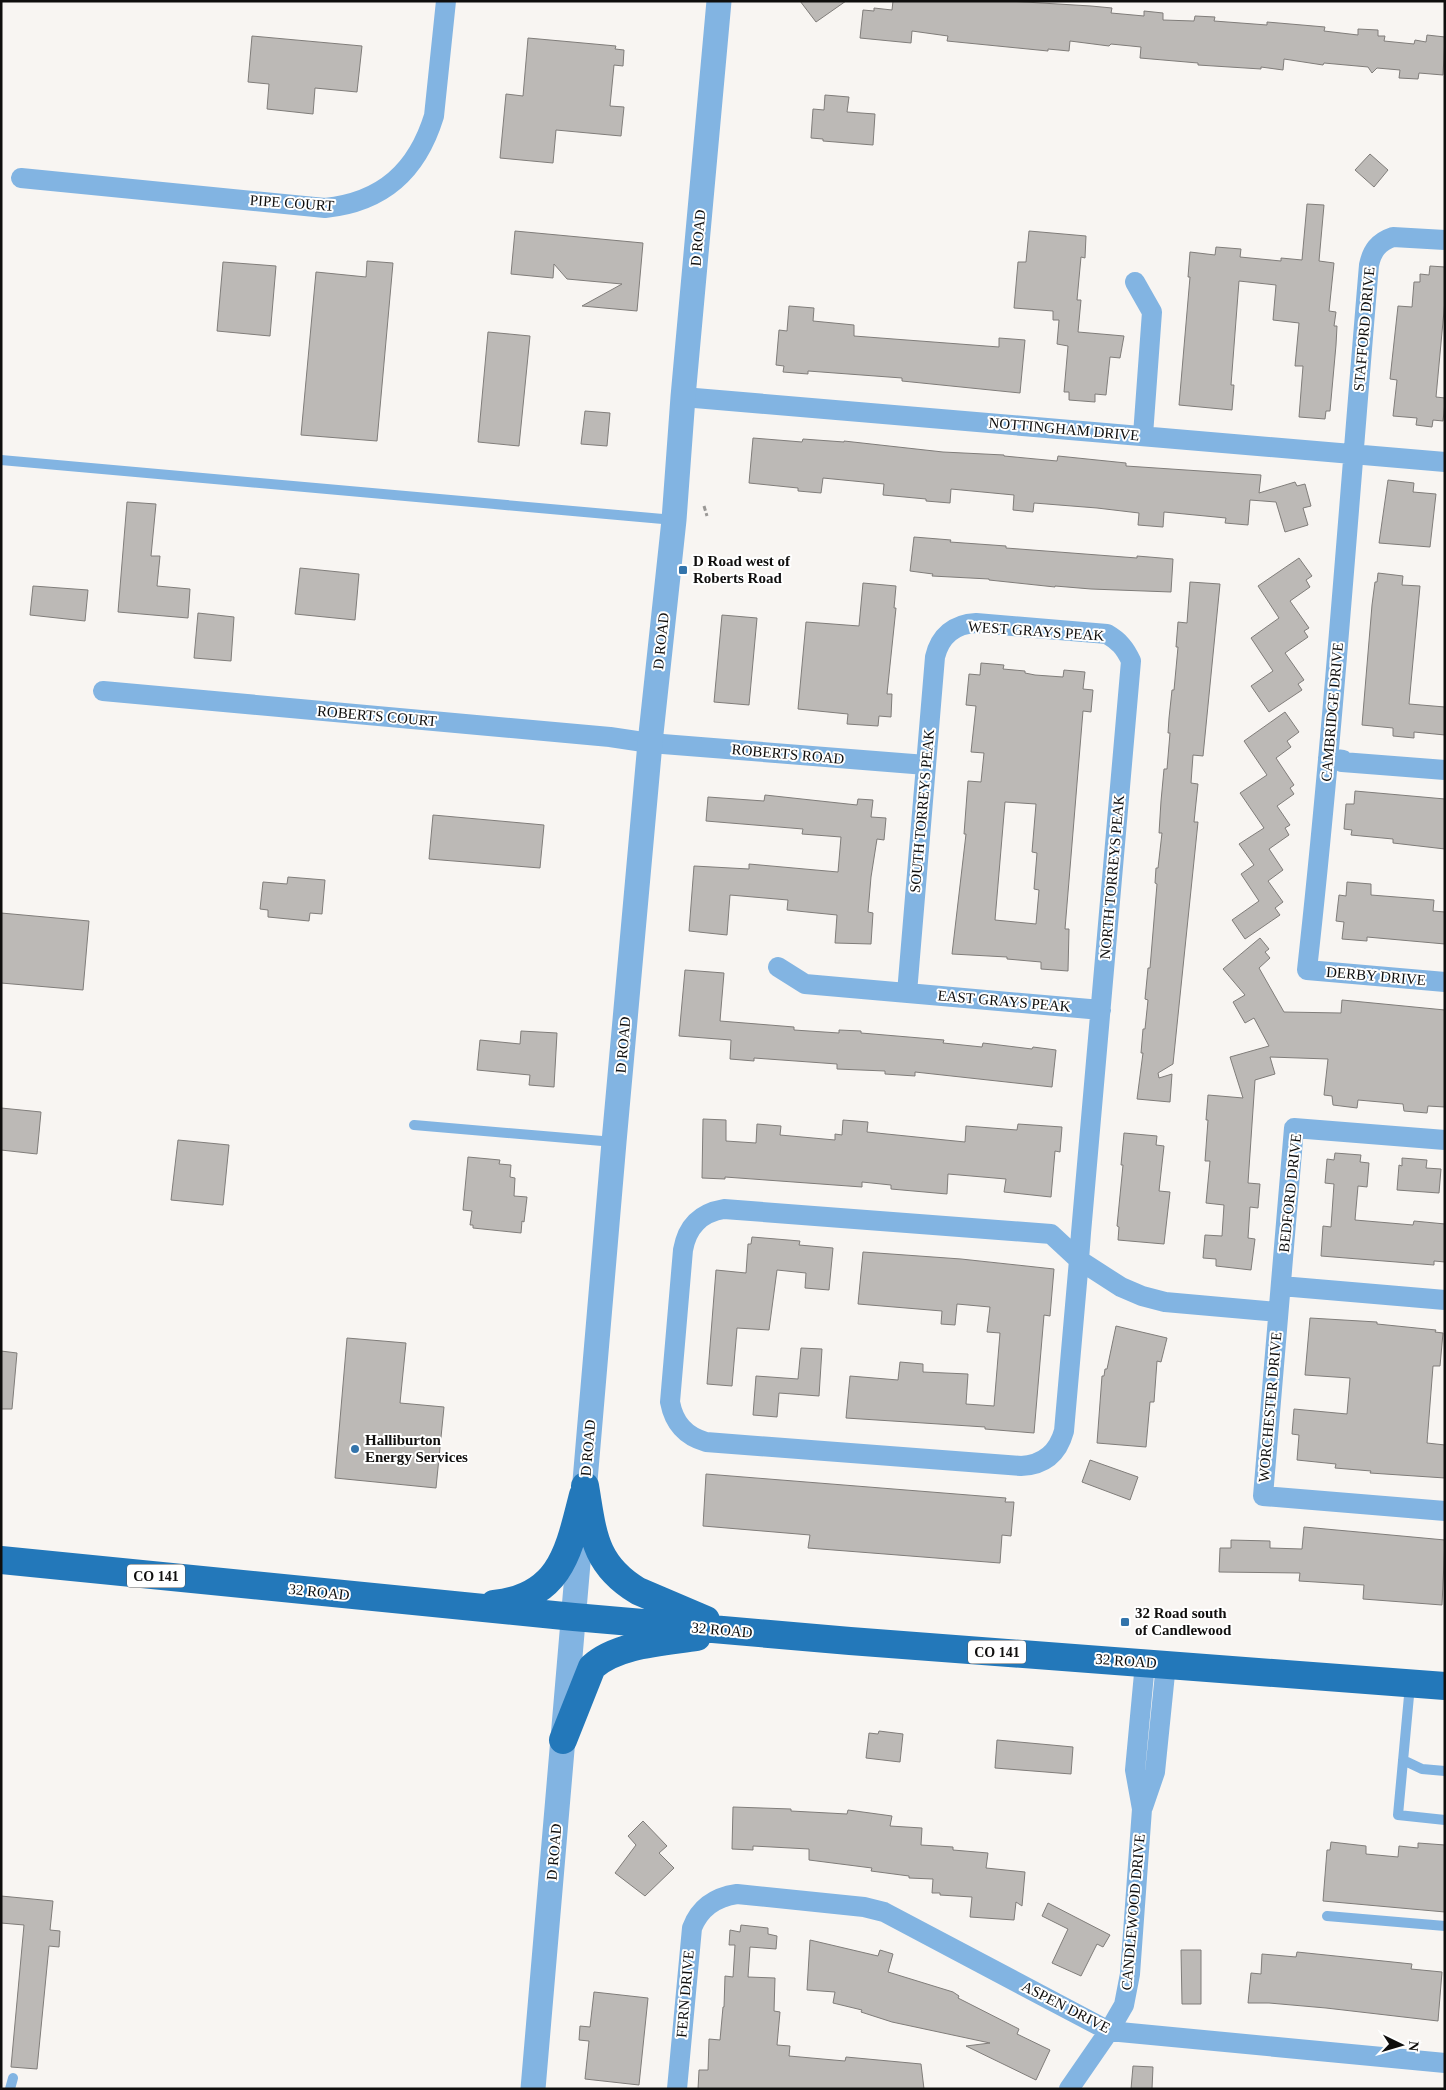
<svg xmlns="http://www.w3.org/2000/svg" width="1446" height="2090" font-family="Georgia,serif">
	<rect width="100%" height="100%" fill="#f8f5f2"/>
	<path fill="#bcb9b6" stroke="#807d7a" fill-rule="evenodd" d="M 800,1 L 846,1 L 816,22 Z
		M 893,1 L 1008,1 L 1091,6 L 1112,8 L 1111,13 L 1144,16 L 1144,11 L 1163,13 L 1163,20 L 1194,21 L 1195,16 L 1215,17 L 1214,21 L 1267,25 L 1267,22 L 1325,27 L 1324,31 L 1358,35 L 1358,29 L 1378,30 L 1378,36 L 1385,36 L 1384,41 L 1414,44 L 1415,40 L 1426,42 L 1427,35 L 1445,37 L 1443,75 L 1419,73 L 1418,79 L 1399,78 L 1400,70 L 1377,68 L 1372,73 L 1368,67 L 1324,63 L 1323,65 L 1284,59 L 1283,70 L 1261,67 L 1261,69 L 1198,65 L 1198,63 L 1140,58 L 1141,47 L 1111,44 L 1109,46 L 1070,41 L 1069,51 L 1048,49 L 1048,51 L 947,41 L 948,36 L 912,31 L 911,43 L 860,38 L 863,10 L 874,11 L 874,8 L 892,10 Z
		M 252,36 L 362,46 L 357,92 L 315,88 L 313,114 L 267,109 L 269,84 L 248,82 Z
		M 528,38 L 616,46 L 615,49 L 624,50 L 623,66 L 614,65 L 610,106 L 624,107 L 621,136 L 556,130 L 553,163 L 500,158 L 506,94 L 523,96 Z
		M 825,95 L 849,97 L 847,112 L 875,114 L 873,145 L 823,141 L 823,139 L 811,138 L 813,109 L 824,110 Z
		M 1370,154 L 1388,170 L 1374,187 L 1355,170 Z
		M 1307,204 L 1324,205 L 1319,261 L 1334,263 L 1329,311 L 1336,312 L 1334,326 L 1337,326 L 1336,345 L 1330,411 L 1326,411 L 1325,419 L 1299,417 L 1303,366 L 1295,366 L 1299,323 L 1273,320 L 1276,285 L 1239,281 L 1231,385 L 1234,385 L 1232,410 L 1179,405 L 1190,277 L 1188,277 L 1190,252 L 1215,255 L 1216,247 L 1241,249 L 1240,257 L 1281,261 L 1281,258 L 1302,260 Z
		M 515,231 L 643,243 L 637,311 L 582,306 L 622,284 L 567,279 L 554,264 L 553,278 L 511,274 Z
		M 1029,231 L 1086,236 L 1085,258 L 1081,257 L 1077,300 L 1081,300 L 1078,332 L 1124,336 L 1120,358 L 1110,357 L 1106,395 L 1095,394 L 1095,402 L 1069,400 L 1069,392 L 1064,392 L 1068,346 L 1057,344 L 1059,320 L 1053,320 L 1053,311 L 1014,308 L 1018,262 L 1026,262 Z
		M 367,261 L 393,263 L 377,441 L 301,435 L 316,272 L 366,277 Z
		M 223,262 L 276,266 L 270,336 L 217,331 Z
		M 1430,266 L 1445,267 L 1445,300 L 1436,397 L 1445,398 L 1445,402 L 1443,421 L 1433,420 L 1432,427 L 1416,425 L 1417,418 L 1393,416 L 1397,380 L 1390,379 L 1398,306 L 1412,307 L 1414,282 L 1420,282 L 1420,274 L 1429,275 Z
		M 789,306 L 814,308 L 813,321 L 854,325 L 854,336 L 999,347 L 999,338 L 1025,340 L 1020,393 L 902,381 L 902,378 L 808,371 L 808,374 L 783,372 L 784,366 L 776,365 L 779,330 L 787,331 Z
		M 488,332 L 530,336 L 519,446 L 478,442 Z
		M 585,411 L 610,413 L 607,446 L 581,444 Z
		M 753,438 L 802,442 L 803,439 L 844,442 L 844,441 L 943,452 L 1004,455 L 1004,456 L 1057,461 L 1058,456 L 1126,463 L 1126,466 L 1261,475 L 1259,493 L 1295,482 L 1297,486 L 1305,484 L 1311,506 L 1303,508 L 1308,525 L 1285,532 L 1276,502 L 1250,500 L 1248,525 L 1225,523 L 1226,518 L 1164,512 L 1163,527 L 1138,525 L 1139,513 L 1097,508 L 1034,503 L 1033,512 L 1013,510 L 1014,495 L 951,489 L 950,503 L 926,501 L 926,499 L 883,495 L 884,484 L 823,478 L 821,493 L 798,491 L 798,488 L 749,483 Z
		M 1388,480 L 1414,483 L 1413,492 L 1436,494 L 1430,547 L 1379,543 Z
		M 127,502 L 156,504 L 151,556 L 160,556 L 157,586 L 190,589 L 188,618 L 118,612 Z
		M 914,537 L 951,540 L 950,542 L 1006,546 L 1006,548 L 1137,558 L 1137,556 L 1173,559 L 1171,592 L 1091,589 L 1055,586 L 1055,587 L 989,580 L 989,579 L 932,576 L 933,574 L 910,571 Z
		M 1299,558 L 1312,576 L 1306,580 L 1310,587 L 1290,601 L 1309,628 L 1304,631 L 1308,637 L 1285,653 L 1304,680 L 1298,684 L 1302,690 L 1269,712 L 1251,686 L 1273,671 L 1251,638 L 1279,618 L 1258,586 Z
		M 300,568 L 359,574 L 355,620 L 295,614 Z
		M 1378,573 L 1403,576 L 1402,585 L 1420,586 L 1409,704 L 1445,707 L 1445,735 L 1414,732 L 1414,738 L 1393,736 L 1393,728 L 1362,725 L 1372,605 L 1375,582 L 1377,582 Z
		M 1190,582 L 1220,584 L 1203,756 L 1193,755 L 1191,783 L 1198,784 L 1194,822 L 1198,822 L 1173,1064 L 1158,1073 L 1159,1078 L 1172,1074 L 1170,1102 L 1137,1099 L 1143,1053 L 1141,1053 L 1143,1029 L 1145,1029 L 1148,1000 L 1145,999 L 1148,968 L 1150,968 L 1157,884 L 1155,883 L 1156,868 L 1158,868 L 1162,833 L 1159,833 L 1161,801 L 1164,769 L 1167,769 L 1170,733 L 1168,733 L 1169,718 L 1172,690 L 1174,690 L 1178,647 L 1176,647 L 1178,622 L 1187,623 Z
		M 863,583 L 896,586 L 894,608 L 896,608 L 887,694 L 892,694 L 891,717 L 879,716 L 878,726 L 847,724 L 848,714 L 798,709 L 806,622 L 859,626 Z
		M 33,586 L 88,590 L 85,621 L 30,615 Z
		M 198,613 L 234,617 L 231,661 L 194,658 Z
		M 722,615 L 757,618 L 749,705 L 714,702 Z
		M 981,663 L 1004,665 L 1003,669 L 1025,671 L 1025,673 L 1035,675 L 1063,677 L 1064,670 L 1085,672 L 1083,689 L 1093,690 L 1091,712 L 1083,711 L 1065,929 L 1069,929 L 1068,971 L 1041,969 L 1041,962 L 1007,959 L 1007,957 L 952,954 L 966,834 L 964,834 L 968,781 L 981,782 L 984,753 L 971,752 L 976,706 L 966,705 L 969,674 L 980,675 ZM 1005,802 L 1036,804 L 1032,852 L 1037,853 L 1034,889 L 1039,890 L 1036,924 L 995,920 Z
		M 1285,712 L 1299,732 L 1287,741 L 1291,747 L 1276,758 L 1294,785 L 1290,788 L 1294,794 L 1277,806 L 1290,825 L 1285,828 L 1289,835 L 1269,849 L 1283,870 L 1268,881 L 1283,902 L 1275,908 L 1280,915 L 1245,939 L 1232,920 L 1259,901 L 1241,874 L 1254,865 L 1239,844 L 1264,828 L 1240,793 L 1267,775 L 1244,741 Z
		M 1355,791 L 1445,799 L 1445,849 L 1393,843 L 1393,839 L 1351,835 L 1352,830 L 1344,829 L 1346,804 L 1354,804 Z
		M 765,795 L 857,805 L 858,799 L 873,800 L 871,817 L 886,818 L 884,840 L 877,839 L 871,877 L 868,912 L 873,913 L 871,944 L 835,943 L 837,915 L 787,910 L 788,900 L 730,895 L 727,935 L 689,931 L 694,866 L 749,869 L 749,864 L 838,872 L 841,837 L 802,834 L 803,829 L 706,821 L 708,797 L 764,801 Z
		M 433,815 L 544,825 L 540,868 L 429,859 Z
		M 288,877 L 325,880 L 322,914 L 310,913 L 309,921 L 268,917 L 268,910 L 260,909 L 263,882 L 287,884 Z
		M 1347,882 L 1371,884 L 1371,895 L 1434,900 L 1433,911 L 1445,912 L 1445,944 L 1367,937 L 1367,941 L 1342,939 L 1344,922 L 1336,921 L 1339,895 L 1346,896 Z
		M 1,913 L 89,921 L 83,990 L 1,983 Z
		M 1260,938 L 1269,949 L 1265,952 L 1270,958 L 1259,968 L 1284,1012 L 1341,1013 L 1342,1000 L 1445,1010 L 1445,1107 L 1428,1106 L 1427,1113 L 1404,1111 L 1403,1104 L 1358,1100 L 1357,1108 L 1333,1105 L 1332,1096 L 1324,1095 L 1328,1059 L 1270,1057 L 1275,1074 L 1255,1080 L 1248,1183 L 1260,1184 L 1258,1208 L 1250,1207 L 1248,1238 L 1255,1239 L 1251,1270 L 1216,1266 L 1216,1259 L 1203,1258 L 1205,1235 L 1222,1236 L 1224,1205 L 1206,1203 L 1210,1161 L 1205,1161 L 1208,1120 L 1206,1120 L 1208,1095 L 1243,1098 L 1230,1057 L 1269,1046 L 1254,1018 L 1245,1023 L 1233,1002 L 1245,995 L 1223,969 Z
		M 685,970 L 724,973 L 720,1021 L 794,1027 L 794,1030 L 839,1033 L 839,1030 L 861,1031 L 861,1033 L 944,1040 L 943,1043 L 982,1047 L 983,1043 L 1032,1049 L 1033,1047 L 1056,1050 L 1052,1087 L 915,1072 L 915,1076 L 885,1074 L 885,1071 L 837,1069 L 837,1064 L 754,1058 L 754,1061 L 730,1059 L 731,1040 L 679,1036 Z
		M 521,1031 L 557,1033 L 554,1087 L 529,1085 L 530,1075 L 477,1070 L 480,1040 L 520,1044 Z
		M 1,1108 L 41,1112 L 37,1154 L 1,1150 Z
		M 703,1119 L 726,1120 L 726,1141 L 756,1143 L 757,1124 L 781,1126 L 780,1135 L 835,1140 L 835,1134 L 842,1135 L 843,1120 L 868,1122 L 867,1132 L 965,1142 L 966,1126 L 1017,1130 L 1018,1124 L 1062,1127 L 1060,1152 L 1055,1151 L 1051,1197 L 1004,1192 L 1006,1179 L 948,1174 L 947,1194 L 891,1189 L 891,1185 L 862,1182 L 862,1187 L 725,1177 L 725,1179 L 702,1178 Z
		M 1124,1133 L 1157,1136 L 1156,1145 L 1164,1146 L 1159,1191 L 1170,1192 L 1164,1244 L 1118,1240 L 1119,1227 L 1117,1226 L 1123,1165 L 1121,1165 Z
		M 178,1140 L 229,1145 L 223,1205 L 171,1200 Z
		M 1335,1153 L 1361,1155 L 1360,1162 L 1369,1163 L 1367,1187 L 1358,1186 L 1355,1220 L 1413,1225 L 1414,1221 L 1445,1224 L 1445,1262 L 1434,1261 L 1434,1265 L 1321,1256 L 1323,1226 L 1331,1227 L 1334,1184 L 1325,1183 L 1327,1159 L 1334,1160 Z
		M 468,1157 L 500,1160 L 499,1164 L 511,1165 L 510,1177 L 515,1178 L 514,1196 L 527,1197 L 524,1222 L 522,1221 L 521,1233 L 473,1228 L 473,1225 L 470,1225 L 472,1211 L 463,1210 Z
		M 1402,1158 L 1427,1160 L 1426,1168 L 1441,1169 L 1439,1193 L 1397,1190 L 1399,1165 L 1402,1166 Z
		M 752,1237 L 800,1241 L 799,1245 L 833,1248 L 829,1290 L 805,1288 L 806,1273 L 777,1270 L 769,1330 L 737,1328 L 732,1386 L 707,1384 L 716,1270 L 746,1273 L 748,1244 L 751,1244 Z
		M 863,1252 L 961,1259 L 1054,1269 L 1050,1316 L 1044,1315 L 1034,1433 L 985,1429 L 985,1427 L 846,1418 L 850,1376 L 898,1380 L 900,1362 L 923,1364 L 923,1372 L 968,1374 L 966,1404 L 994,1406 L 1000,1333 L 987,1332 L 990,1307 L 957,1304 L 955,1325 L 941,1324 L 942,1311 L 858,1304 Z
		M 1310,1318 L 1377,1322 L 1377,1324 L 1436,1330 L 1435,1332 L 1443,1333 L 1440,1366 L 1433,1366 L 1427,1443 L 1445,1445 L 1445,1478 L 1370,1473 L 1371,1471 L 1335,1468 L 1336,1464 L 1297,1460 L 1299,1435 L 1292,1434 L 1294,1409 L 1347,1414 L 1350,1378 L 1305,1375 Z
		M 1116,1326 L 1167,1338 L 1161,1362 L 1157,1361 L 1154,1402 L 1150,1402 L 1146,1447 L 1097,1443 L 1102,1376 L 1104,1376 L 1105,1369 L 1107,1369 Z
		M 347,1338 L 406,1343 L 400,1403 L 444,1407 L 436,1488 L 335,1478 Z
		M 801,1348 L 822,1349 L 819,1396 L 779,1393 L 777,1417 L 753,1415 L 756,1376 L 798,1379 Z
		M 1,1351 L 17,1353 L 12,1409 L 1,1409 Z
		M 1090,1460 L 1138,1477 L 1130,1500 L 1082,1482 Z
		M 706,1474 L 1006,1498 L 1005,1502 L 1014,1502 L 1011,1536 L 1002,1535 L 1000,1563 L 808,1548 L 810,1535 L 703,1526 Z
		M 1304,1527 L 1445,1540 L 1442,1605 L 1363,1599 L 1364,1585 L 1299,1581 L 1300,1573 L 1219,1572 L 1220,1548 L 1231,1548 L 1231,1540 L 1270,1541 L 1270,1548 L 1302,1549 Z
		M 879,1731 L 903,1734 L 900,1762 L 866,1758 L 869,1733 L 878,1734 Z
		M 997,1740 L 1073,1747 L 1071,1774 L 995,1768 Z
		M 733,1807 L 791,1809 L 791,1811 L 847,1814 L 848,1810 L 892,1816 L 890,1826 L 922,1828 L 921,1845 L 953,1847 L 953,1850 L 988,1853 L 986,1868 L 1025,1872 L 1022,1906 L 1016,1902 L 1014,1920 L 970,1917 L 972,1897 L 940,1895 L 940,1893 L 932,1893 L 933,1879 L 909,1878 L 909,1876 L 871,1871 L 872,1868 L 809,1860 L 809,1849 L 753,1846 L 753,1850 L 732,1849 Z
		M 643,1821 L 667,1846 L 659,1853 L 674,1868 L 645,1896 L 615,1873 L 636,1845 L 628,1836 Z
		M 1331,1842 L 1366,1846 L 1366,1854 L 1398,1857 L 1399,1846 L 1418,1848 L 1418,1843 L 1445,1845 L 1445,1912 L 1323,1901 L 1327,1850 L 1330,1850 Z
		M 1,1896 L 53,1901 L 50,1930 L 60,1931 L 59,1947 L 49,1946 L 37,2069 L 11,2067 L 24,1925 L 1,1923 Z
		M 1048,1903 L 1110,1935 L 1103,1947 L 1097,1944 L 1081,1976 L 1052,1963 L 1068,1929 L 1042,1916 Z
		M 741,1925 L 768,1928 L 768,1934 L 777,1936 L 776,1949 L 750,1947 L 748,1977 L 775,1978 L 774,2011 L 780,2012 L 777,2045 L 790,2046 L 789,2056 L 845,2061 L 846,2057 L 921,2064 L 924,2089 L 698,2089 L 699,2070 L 708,2070 L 709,2039 L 720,2040 L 723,2007 L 724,2007 L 725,1976 L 733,1977 L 735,1945 L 729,1945 L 730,1930 L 740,1932 Z
		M 810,1940 L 878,1956 L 880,1950 L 893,1954 L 888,1972 L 953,1992 L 959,1996 L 958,1998 L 1019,2029 L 1017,2034 L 1050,2050 L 1036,2080 L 966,2046 L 990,2043 L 892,2022 L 861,2012 L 862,2010 L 833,2003 L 835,1992 L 807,1990 Z
		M 1181,1950 L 1201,1950 L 1201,2004 L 1182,2004 Z
		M 1297,1952 L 1412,1964 L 1411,1969 L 1442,1972 L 1438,2021 L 1326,2008 L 1269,2003 L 1248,2003 L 1251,1973 L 1261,1974 L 1262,1954 L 1296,1957 Z
		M 594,1992 L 648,1998 L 639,2085 L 585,2079 L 589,2041 L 579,2040 L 580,2026 L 590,2027 Z
		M 1133,2066 L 1153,2067 L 1152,2089 L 1131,2089 Z"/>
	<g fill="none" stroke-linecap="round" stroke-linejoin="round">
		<path stroke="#9a9896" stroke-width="3" stroke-dasharray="5 2.5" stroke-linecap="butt" d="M 704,506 L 707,516"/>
		<path stroke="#82b4e2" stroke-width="10" d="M 1,460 L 674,520
			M 414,1125 L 614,1142
			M 1410,1685 L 1398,1815 L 1445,1820
			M 1403,1760 L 1422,1769 L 1445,1771
			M 1327,1916 L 1445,1926
			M 10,2089 L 13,2078"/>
		<path stroke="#82b4e2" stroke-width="20" d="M 21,178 L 325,208 C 383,202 417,171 434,116 L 446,1
			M 1445,240 L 1393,237 C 1378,242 1372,251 1369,265 C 1349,500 1333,736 1307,970 L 1445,982
			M 1135,282 L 1152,312 L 1143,435
			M 683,397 L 1445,462
			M 103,691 L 610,737 L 650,743 L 926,765
			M 1328,758 L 1343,760 L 1342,762 L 1445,770
			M 778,967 L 805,984 L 1101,1010
			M 907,993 L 935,657 C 940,636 954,624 976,623 L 1107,634 C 1119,641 1125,648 1131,661 L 1081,1233 L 1079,1260 L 1064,1431 C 1058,1453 1044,1465 1021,1466 L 706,1442 C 685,1436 674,1423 670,1402 L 683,1250 C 687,1227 700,1213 724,1209 L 1051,1234 L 1079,1260 L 1121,1287 L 1142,1296 L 1165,1302 L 1278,1312
			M 1445,1140 L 1294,1128 L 1263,1496 L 1445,1511
			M 1281,1286 L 1445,1300
			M 1143,1807 L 1155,1772 L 1166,1664
			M 677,2089 L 692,1928 C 700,1907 716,1897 737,1894 L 864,1907 L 884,1912 L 1109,2031 L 1445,2063
			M 1069,2089 L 1109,2031 L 1124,2005 L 1130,1974 L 1142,1809 L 1135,1770 L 1145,1663"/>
		<path stroke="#82b4e2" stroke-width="25" d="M 533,2089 L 614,1142 L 650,743 L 674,520 L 683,397 L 719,1"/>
		<path stroke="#2378ba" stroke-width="28" d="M 585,1486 C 593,1532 593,1564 638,1591 L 706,1620
			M 1,1560 L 574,1617 L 850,1641 L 1445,1686
			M 494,1604 C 562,1597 569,1549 583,1495
			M 563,1740 L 592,1667 C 617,1644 664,1642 697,1637"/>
	</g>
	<g fill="#3374ab" stroke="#fff" stroke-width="2">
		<rect x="678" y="565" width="10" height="10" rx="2.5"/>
		<circle cx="355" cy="1449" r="5"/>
		<rect x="1120" y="1617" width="10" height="10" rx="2.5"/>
	</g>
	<g text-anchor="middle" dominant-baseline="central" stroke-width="4" stroke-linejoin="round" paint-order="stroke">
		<g fill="#fff" stroke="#575656" stroke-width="1">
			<rect x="127" y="1564.5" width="58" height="23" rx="4"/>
			<rect x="968" y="1640.5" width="58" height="23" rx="4"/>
		</g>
		<g font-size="14" font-weight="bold" fill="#0f0e0d">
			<text x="156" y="1576">CO 141</text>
			<text x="997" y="1652">CO 141</text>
		</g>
		<g font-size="15" fill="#0f0e0d" stroke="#fff">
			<text transform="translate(292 203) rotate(4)">PIPE COURT</text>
			<text transform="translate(698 238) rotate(-85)">D ROAD</text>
			<text transform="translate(1364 329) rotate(-85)">STAFFORD DRIVE</text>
			<text transform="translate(1064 429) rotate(5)">NOTTINGHAM DRIVE</text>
			<text transform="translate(1036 631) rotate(4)">WEST GRAYS PEAK</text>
			<text transform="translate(661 641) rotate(-84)">D ROAD</text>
			<text transform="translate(1332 712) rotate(-85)">CAMBRIDGE DRIVE</text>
			<text transform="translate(377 716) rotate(5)">ROBERTS COURT</text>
			<text transform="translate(788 754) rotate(5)">ROBERTS ROAD</text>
			<text transform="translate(922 811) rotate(-85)">SOUTH TORREYS PEAK</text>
			<text transform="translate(1112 877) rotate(-85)">NORTH TORREYS PEAK</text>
			<text transform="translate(1376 976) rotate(5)">DERBY DRIVE</text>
			<text transform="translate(1004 1001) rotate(5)">EAST GRAYS PEAK</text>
			<text transform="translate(623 1045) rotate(-85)">D ROAD</text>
			<text transform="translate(1290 1193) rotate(-84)">BEDFORD DRIVE</text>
			<text transform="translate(1270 1407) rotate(-85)">WORCHESTER DRIVE</text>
			<text transform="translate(588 1448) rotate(-85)">D ROAD</text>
			<text transform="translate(319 1592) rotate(6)">32 ROAD</text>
			<text transform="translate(722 1630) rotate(5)">32 ROAD</text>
			<text transform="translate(1126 1661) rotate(4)">32 ROAD</text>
			<text transform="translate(554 1852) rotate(-85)">D ROAD</text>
			<text transform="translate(1133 1912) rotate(-85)">CANDLEWOOD DRIVE</text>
			<text transform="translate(685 1994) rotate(-85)">FERN DRIVE</text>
			<text transform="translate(1066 2007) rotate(27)">ASPEN DRIVE</text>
		</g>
		<g font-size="15" font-weight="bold" fill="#0f0e0d" stroke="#fff" text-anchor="start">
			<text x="693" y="561">D Road west of<tspan x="693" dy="17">Roberts Road</tspan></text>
			<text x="365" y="1440">Halliburton<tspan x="365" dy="17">Energy Services</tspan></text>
			<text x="1135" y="1613">32 Road south<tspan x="1135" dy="17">of Candlewood</tspan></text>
		</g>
	</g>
	<rect width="1446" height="2090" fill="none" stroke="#0f0e0d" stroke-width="5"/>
	<g transform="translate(1401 2045) rotate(95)" stroke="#ffffff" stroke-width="4" paint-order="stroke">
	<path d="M0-4L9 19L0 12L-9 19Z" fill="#0f0e0d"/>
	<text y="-8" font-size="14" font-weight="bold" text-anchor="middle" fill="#0f0e0d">N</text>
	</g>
</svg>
